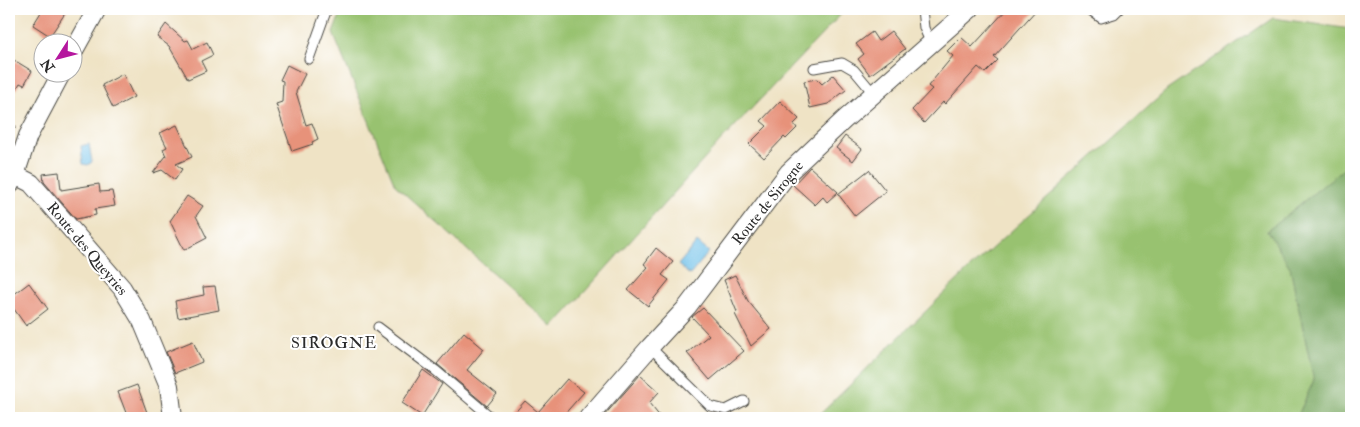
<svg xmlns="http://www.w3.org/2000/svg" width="1360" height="427" font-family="'IM FELL Double Pica',serif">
	<rect width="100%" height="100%" fill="#fff"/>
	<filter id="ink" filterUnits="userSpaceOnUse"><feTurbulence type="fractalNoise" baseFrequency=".02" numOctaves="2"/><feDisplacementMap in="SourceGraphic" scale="10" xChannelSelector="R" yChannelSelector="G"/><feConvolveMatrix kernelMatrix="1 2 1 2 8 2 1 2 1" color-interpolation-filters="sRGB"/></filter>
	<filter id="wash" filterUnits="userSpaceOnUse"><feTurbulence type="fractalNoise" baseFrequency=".0096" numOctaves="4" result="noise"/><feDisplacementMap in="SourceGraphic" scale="20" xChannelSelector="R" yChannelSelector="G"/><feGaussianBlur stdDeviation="1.12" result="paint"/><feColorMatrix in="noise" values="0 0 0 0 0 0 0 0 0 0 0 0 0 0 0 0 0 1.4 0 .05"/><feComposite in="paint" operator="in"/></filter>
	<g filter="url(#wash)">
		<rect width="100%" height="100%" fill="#efe3c5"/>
		<path fill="#98c26f" stroke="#62764d" d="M 342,9 L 846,9 L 719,143 L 553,327 L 395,185 L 333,33 Z
			M 1273,18 L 1351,29 L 1351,163 L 1267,231 L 1290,267 L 1314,380 L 1297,418 L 816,418 L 967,271 L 1167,90 Z"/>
		<path fill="#7aa862" stroke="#526a46" d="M 1351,163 L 1351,418 L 1297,418 L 1314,380 L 1290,267 L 1267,231 Z"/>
		<path fill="#6cbfe8" stroke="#4c758a" d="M 89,144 L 92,162 L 88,165 L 83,164 L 81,146 Z
			M 697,242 L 709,252 L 690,275 L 678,265 Z"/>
		<g id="blocks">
			<path fill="#e7927a" d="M 43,9 L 68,9 L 50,36 L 33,25 Z
				M 1007,9 L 1037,9 L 994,57 L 998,60 L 985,73 L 978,67 L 945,104 L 943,102 L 924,123 L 912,110 L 932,89 L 928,86 L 953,56 L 947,51 L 961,37 L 972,47 Z
				M 166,24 L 185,41 L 188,40 L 193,49 L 207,42 L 213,55 L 201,61 L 206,71 L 188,79 L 169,46 L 157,37 Z
				M 891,31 L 905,49 L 870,75 L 858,59 L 864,54 L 856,44 L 872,32 L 878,41 Z
				M 9,57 L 32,71 L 24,85 L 20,83 L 9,102 Z
				M 287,65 L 305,74 L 296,92 L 306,125 L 312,123 L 318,139 L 312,142 L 313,144 L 292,151 L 276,104 L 282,102 L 283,81 L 280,80 Z
				M 123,74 L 134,97 L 113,108 L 102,85 Z
				M 833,75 L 846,90 L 828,104 L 810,108 L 804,81 L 817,79 L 822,84 Z
				M 780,101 L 799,119 L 794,124 L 797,128 L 786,139 L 784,137 L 764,158 L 749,144 L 767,126 L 761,121 Z
				M 177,125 L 192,157 L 176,164 L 182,169 L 175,180 L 162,170 L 153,173 L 166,156 L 163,149 L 167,147 L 160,133 Z
				M 845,136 L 862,149 L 853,161 L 836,148 Z
				M 810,167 L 838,192 L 827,202 L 823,197 L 815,205 L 793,185 Z
				M 869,170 L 886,191 L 855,216 L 838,194 Z
				M 59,172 L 61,190 L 99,184 L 100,192 L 112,191 L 115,206 L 95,209 L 96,215 L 76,219 L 44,182 L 43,174 Z
				M 187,196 L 203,206 L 196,216 L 207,238 L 184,250 L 170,221 Z
				M 656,248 L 673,262 L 662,275 L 669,280 L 648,306 L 628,290 L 648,267 L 644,264 Z
				M 735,275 L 748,301 L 771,329 L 751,346 L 735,314 L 737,312 L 724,280 Z
				M 29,283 L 48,309 L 26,326 L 9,302 L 9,298 Z
				M 215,286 L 219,310 L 178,318 L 175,301 L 204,295 L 203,287 Z
				M 703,308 L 744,351 L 710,380 L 687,353 L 709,335 L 692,317 Z
				M 464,332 L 484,349 L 467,370 L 497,394 L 487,406 L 437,364 Z
				M 193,341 L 202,362 L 175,373 L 166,352 Z
				M 423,370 L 442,384 L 422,416 L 402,403 Z
				M 640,375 L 659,392 L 649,403 L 661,418 L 602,418 Z
				M 567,379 L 584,392 L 561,418 L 510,418 L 525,401 L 538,412 Z
				M 137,385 L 149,418 L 128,418 L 118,392 Z"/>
		</g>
	</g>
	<g filter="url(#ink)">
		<use href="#blocks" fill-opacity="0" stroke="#484742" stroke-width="1"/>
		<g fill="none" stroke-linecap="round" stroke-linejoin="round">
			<g stroke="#484742" stroke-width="11">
				<path id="lane" d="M 922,9 L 924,28 L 931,44
					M 1089,9 L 1101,18 L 1114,14 L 1119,9
					M 309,59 L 327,9
					M 814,68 L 842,63 L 854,70 L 874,94
					M 378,327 L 435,370 L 492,418
					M 650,347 L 710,406 L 726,410 L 744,401"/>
			</g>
			<g stroke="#484742" stroke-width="20">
				<path id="street" d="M 72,54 L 97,9
					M 15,175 L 31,183 L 122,288 L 142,321 L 169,386 L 173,418
					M 9,186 L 15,175 L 28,136 L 62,72
					M 588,418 L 650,347 L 687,307 L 789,172 L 844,120 L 970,9"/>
			</g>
			<path stroke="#484742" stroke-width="3" stroke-dasharray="4 4" stroke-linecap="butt" d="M 9,122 L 16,127"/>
			<use href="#lane" stroke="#fff" stroke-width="9"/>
			<use href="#street" stroke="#fff" stroke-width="18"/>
		</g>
	</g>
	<g text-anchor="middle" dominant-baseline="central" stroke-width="4" stroke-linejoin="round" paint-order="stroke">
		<g font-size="15" fill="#2b2b2b" stroke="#fff">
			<text transform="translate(768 203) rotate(-51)">Route de Sirogne</text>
			<text transform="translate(87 249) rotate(50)">Route des Queyries</text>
		</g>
		<g font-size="16" letter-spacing="1" fill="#2b2b2b" stroke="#fff">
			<text x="334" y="343">SIROGNE</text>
		</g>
	</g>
	<rect width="1360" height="427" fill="none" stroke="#fff" stroke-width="30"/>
	<g transform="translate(58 58) rotate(234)"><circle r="24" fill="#ffffff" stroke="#aaaaaa"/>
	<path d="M0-4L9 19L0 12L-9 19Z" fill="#b5179e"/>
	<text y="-8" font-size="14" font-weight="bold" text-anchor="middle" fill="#2b2b2b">N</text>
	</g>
</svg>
